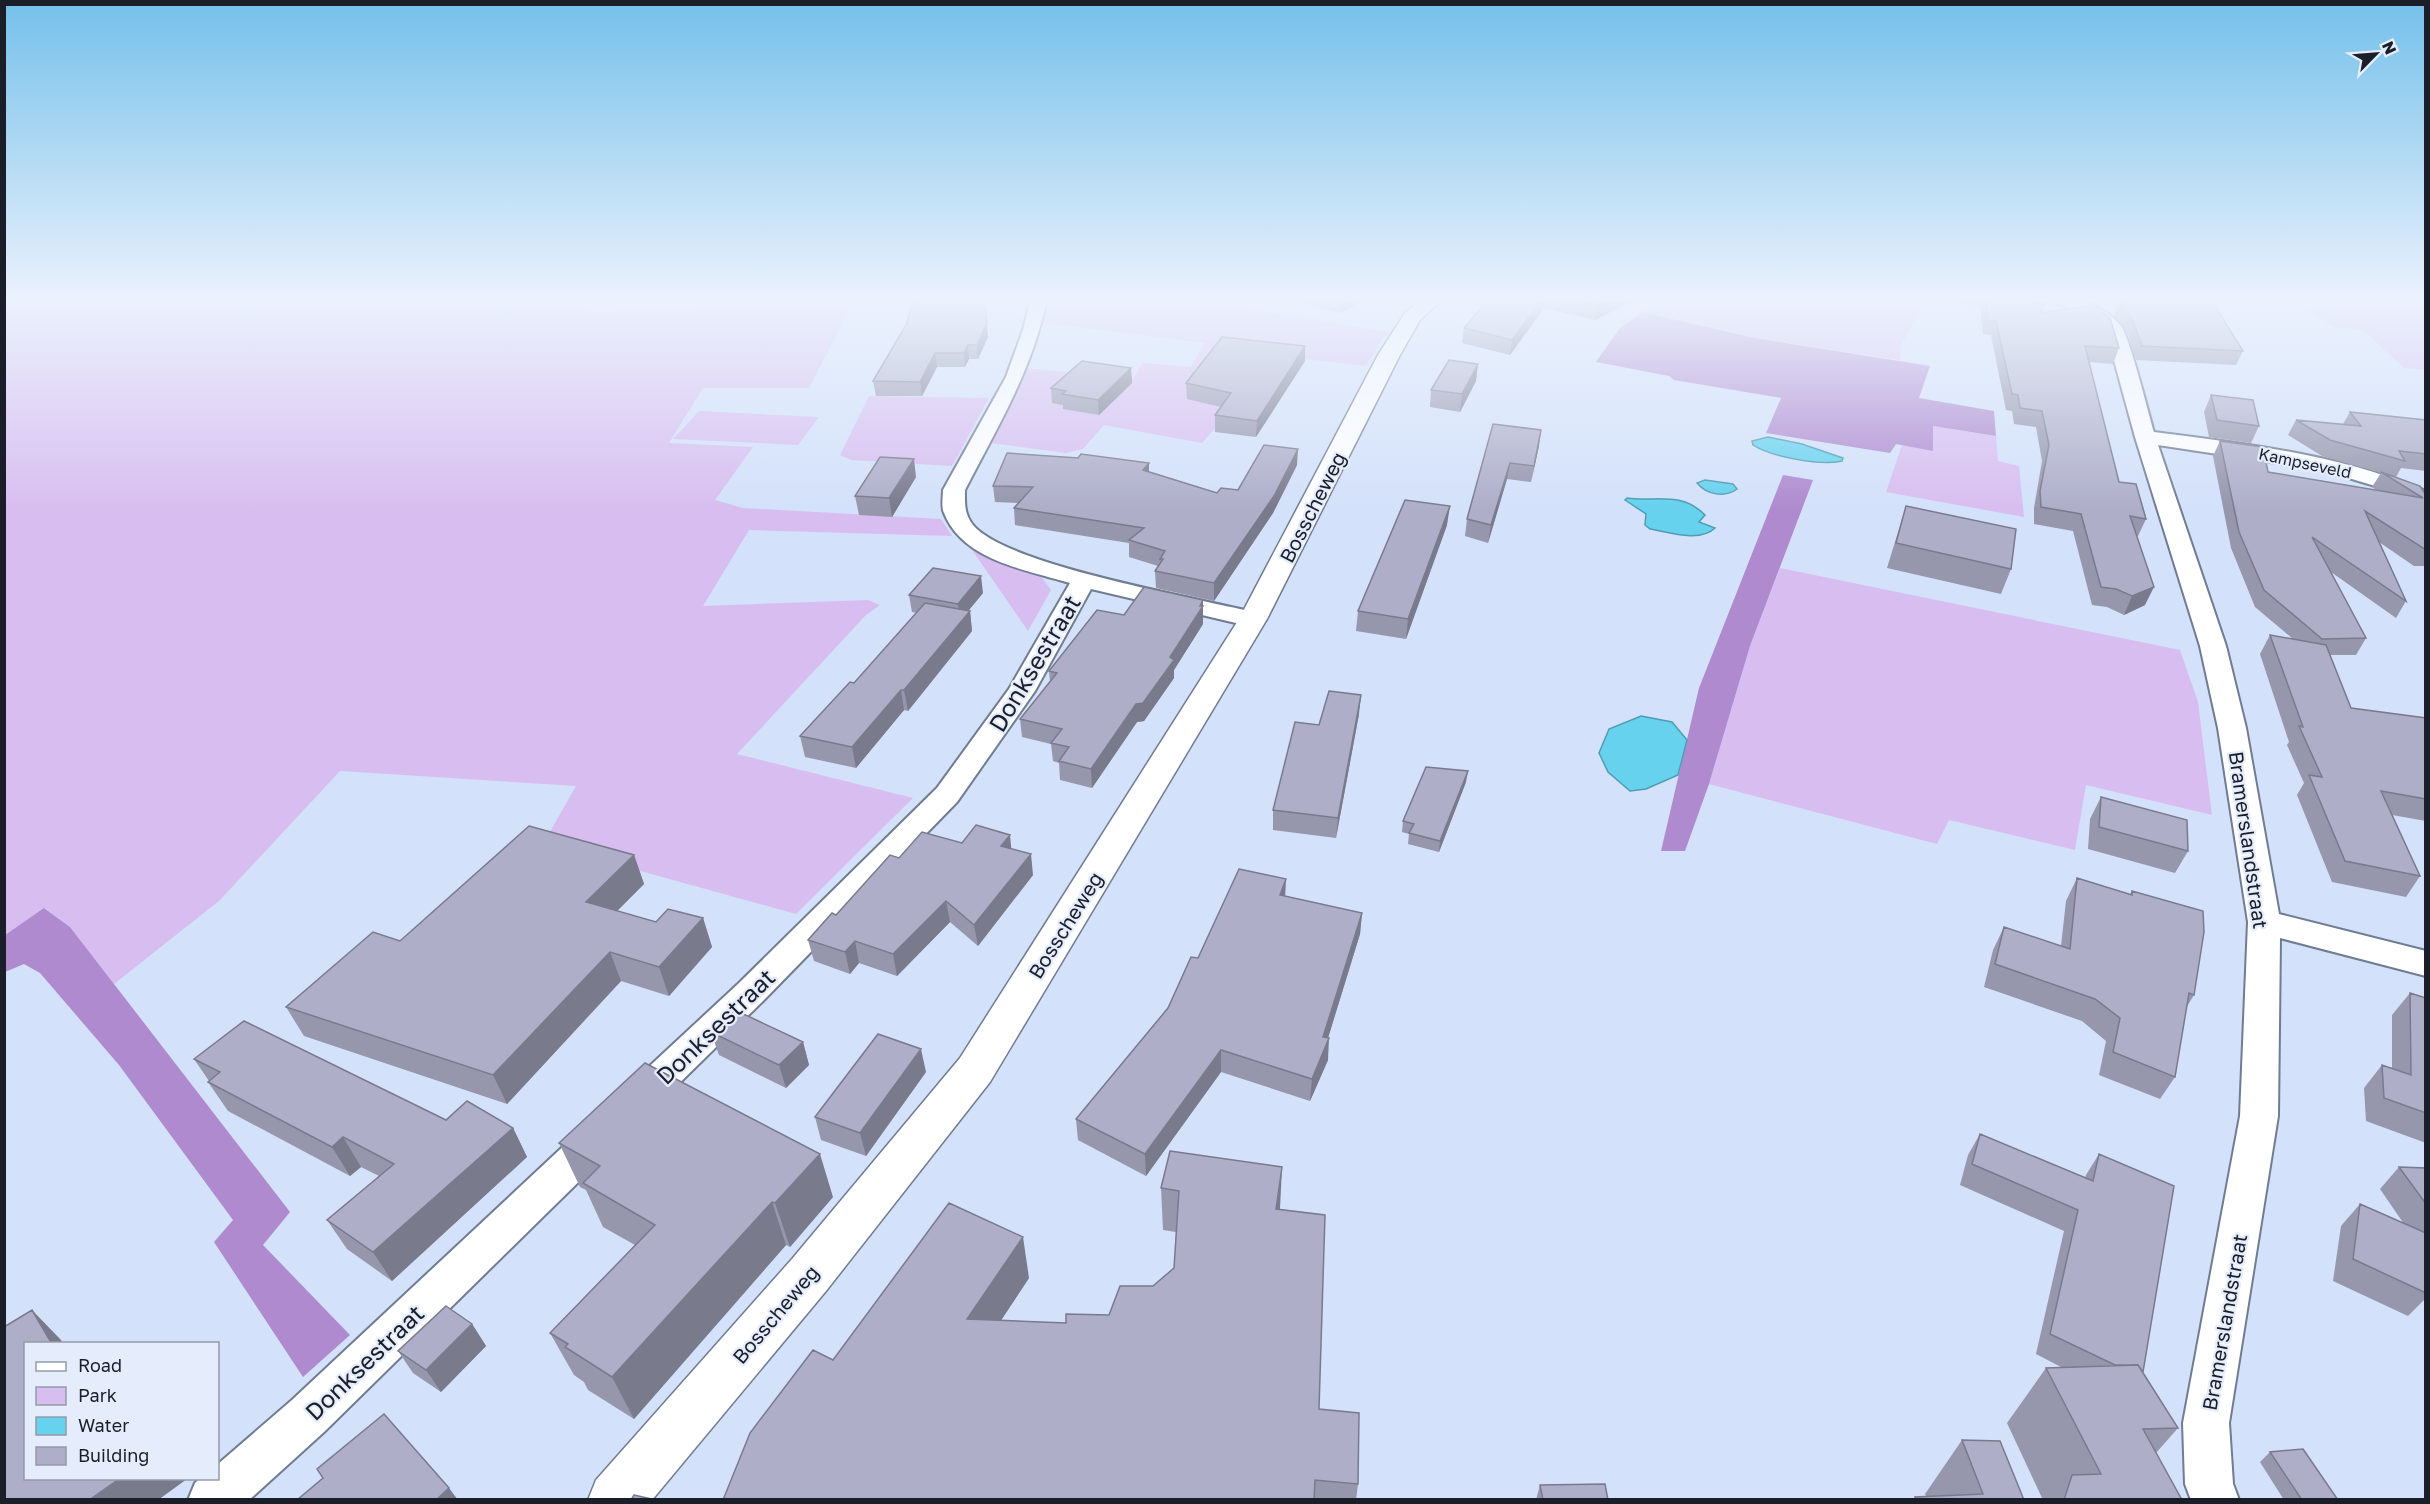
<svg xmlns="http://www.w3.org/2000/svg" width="2430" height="1504" font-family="'Golos Text',sans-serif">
	<rect width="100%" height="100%" fill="#d3e1fa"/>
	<path fill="#d8bef0" d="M 118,298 L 594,298 L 586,312 L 852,305 L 809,388 L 703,388 L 669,443 L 753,447 L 715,500 L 743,508 L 941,519 L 952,536 L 749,530 L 703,606 L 868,600 L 880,605 L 866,615 L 737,754 L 913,798 L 796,914 L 543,844 L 576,786 L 340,771 L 219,901 L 114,984 L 70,927 L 45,908 L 5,935 L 4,309 L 108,305 Z
		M 1044,298 L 1218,298 L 1214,303 L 1387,332 L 1366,366 L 1241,352 L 1219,396 L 1218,425 L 1202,443 L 1104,425 L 1083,449 L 1066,453 L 991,443 L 1024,368 L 1134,378 L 1142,363 L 1191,367 L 1204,343 L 1038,322 Z
		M 1658,298 L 1876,298 L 1925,305 L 1901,345 L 1900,360 L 1755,338 L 1642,312 Z
		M 2284,298 L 2425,298 L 2425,370 L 2404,368 L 2363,330 L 2333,327 L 2298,302 Z
		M 869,396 L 989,398 L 952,466 L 851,460 L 840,455 Z
		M 699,411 L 819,417 L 798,445 L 673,439 Z
		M 1933,426 L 1996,436 L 1998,461 L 2019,466 L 2024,517 L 1886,492 L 1902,445 L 1933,451 Z
		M 970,547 L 986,555 L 1036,570 L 1051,590 L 1028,631 Z
		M 1780,568 L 2180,650 L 2198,702 L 2212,815 L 2086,785 L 2075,850 L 1949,820 L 1937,844 L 1709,784 L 1750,646 Z"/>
	<path fill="#af8acf" d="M 1642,312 L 1755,338 L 1930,366 L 1919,398 L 1994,411 L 1996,436 L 1933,426 L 1933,451 L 1896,444 L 1890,453 L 1766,433 L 1781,398 L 1674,380 L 1669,376 L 1596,362 L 1620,328 Z
		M 1783,475 L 1813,480 L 1750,646 L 1709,784 L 1685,851 L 1661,851 L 1699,688 Z
		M 44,908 L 70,927 L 290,1212 L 263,1245 L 350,1335 L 303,1377 L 214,1242 L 233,1220 L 119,1065 L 40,973 L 24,964 L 5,972 L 5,935 Z"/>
	<path fill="#66d2ee" stroke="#4f9cb3" stroke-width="1.5" d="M 1768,437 L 1802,444 L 1843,458 L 1842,461 C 1821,466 1771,457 1753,445 L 1752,441 Z
		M 1705,480 L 1733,484 L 1737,489 C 1725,498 1707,495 1697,483 Z
		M 1627,498 C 1658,502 1681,491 1705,515 L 1699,522 L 1715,528 C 1700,543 1668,532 1650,529 L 1645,525 L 1646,514 L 1625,500 Z
		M 1641,716 L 1672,722 L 1687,740 L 1678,775 L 1646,789 L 1630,791 L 1608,772 L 1599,753 L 1609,729 Z"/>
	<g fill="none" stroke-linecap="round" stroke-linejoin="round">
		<g stroke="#6f7c92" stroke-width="4">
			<path id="street" d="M 1031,298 L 1047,298 C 1033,369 998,426 965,490 C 965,503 964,514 973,525 C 1007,566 1203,599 1262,614 L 1266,619 L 1262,624 L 1253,627 L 1091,589 L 1035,691 L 957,802 L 763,1001 L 651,1111 L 638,1115 L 625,1111 L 619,1100 L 625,1089 L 739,983 L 937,788 L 1009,689 L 1070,583 C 1027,570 963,561 944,513 C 941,507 943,497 943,490 L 1006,377 L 1023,330 Z
				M 2051,298 C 2077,298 2103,304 2121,326 C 2130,338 2148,412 2154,432 C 2246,444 2339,454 2426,491 L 2426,505 L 2385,489 L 2322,470 L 2158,445 L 2226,646 L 2246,728 L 2279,914 L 2426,951 L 2426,976 L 2280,938 L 2278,1116 L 2229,1423 L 2233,1484 L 2239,1500 L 2191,1500 L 2185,1484 L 2183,1423 L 2240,1116 L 2248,922 L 2218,728 L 2200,646 L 2135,437 L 2106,331 L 2087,315 L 2053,302 Z
				M 598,1122 L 612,1127 L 617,1138 L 612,1149 L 324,1432 L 249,1500 L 188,1500 L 195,1483 L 200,1478 L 218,1478 L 218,1464 L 292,1400 L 584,1127 Z"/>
		</g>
		<g stroke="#6f7c92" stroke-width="3">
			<path id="secondary" d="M 1423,298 L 1444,298 L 1420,320 L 1400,355 L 1267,619 L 990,1082 L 826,1291 L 652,1500 L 588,1500 L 596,1480 L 792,1259 L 960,1058 L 1239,619 L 1378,355 L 1405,313 Z"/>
		</g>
		<use href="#street" fill="#fff" fill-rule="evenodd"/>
		<use href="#secondary" fill="#fff" fill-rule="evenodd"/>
	</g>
	<path fill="#9696ad" d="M 1279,298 L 1367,298 L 1341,313 Z
		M 1490,298 L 1638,298 L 1595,320 L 1544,308 L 1510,355 L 1462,343 L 1464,328 Z
		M 1951,298 L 2038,298 L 2035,303 L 2045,304 L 2042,313 L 2119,348 L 2113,364 L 2089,362 L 2119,482 L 2146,519 L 2138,536 L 2136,536 L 2145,605 L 2124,615 L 2107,607 L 2092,605 L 2073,531 L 2034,524 L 2034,508 L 2042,461 L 2036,427 L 2014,424 L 2012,411 L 2006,410 L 1991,335 L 1983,334 L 1980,307 L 1950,301 Z
		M 2119,302 L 2243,351 L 2236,365 L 2136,360 L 2127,332 L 2114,316 Z
		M 906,325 L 988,337 L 978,359 L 969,359 L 965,367 L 937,367 L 922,396 L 876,396 L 873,381 Z
		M 1305,346 L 1305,361 L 1256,437 L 1215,432 L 1215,415 L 1221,407 L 1187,399 L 1186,383 Z
		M 1478,364 L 1476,381 L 1460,412 L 1430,407 L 1431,390 Z
		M 1131,368 L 1132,383 L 1099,415 L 1063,409 L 1063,405 L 1052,403 L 1051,388 Z
		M 2211,395 L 2259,426 L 2251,443 L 2209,437 L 2204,412 Z
		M 2350,412 L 2426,420 L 2426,471 L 2401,468 L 2396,477 L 2388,475 L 2426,495 L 2426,566 L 2414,566 L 2379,542 L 2406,601 L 2396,618 L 2331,572 L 2366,638 L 2356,655 L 2330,655 L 2351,708 L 2426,718 L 2426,821 L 2392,815 L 2420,876 L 2406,897 L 2332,882 L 2297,795 L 2304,783 L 2287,745 L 2289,742 L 2260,654 L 2270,635 L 2293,639 L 2255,607 L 2231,548 L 2213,456 L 2220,441 L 2268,472 L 2376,490 L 2372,487 L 2381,473 L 2322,456 L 2288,435 L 2296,420 L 2343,424 Z
		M 1493,424 L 1539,446 L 1531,482 L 1507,479 L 1488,543 L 1465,536 L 1467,519 Z
		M 1297,465 L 1273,513 L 1214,601 L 1156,588 L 1155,571 L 1158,566 L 1129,557 L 1129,543 L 1015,525 L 1014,508 L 1018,503 L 995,502 L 993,486 L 1149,472 L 1217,493 L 1238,490 Z
		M 916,477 L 892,517 L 859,515 L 855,496 Z
		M 1906,506 L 2011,569 L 2001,594 L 1887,568 Z
		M 1447,525 L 1406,639 L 1356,631 L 1358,611 Z
		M 983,593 L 968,611 L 970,611 L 972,631 L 908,711 L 904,710 L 856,768 L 805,757 L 800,736 L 854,683 L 917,613 L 912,612 L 909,595 Z
		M 1203,600 L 1203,624 L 1174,670 L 1174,678 L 1144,721 L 1137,722 L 1092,788 L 1060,780 L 1059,763 L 1053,761 L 1051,744 L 1022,737 L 1020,719 L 1050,682 L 1049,671 L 1124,615 Z
		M 1359,714 L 1336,838 L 1273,830 L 1273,810 L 1319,725 Z
		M 1466,782 L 1439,852 L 1408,844 L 1409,834 L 1402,832 L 1403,821 Z
		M 2101,797 L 2188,851 L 2175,873 L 2088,849 L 2090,819 Z
		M 962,843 L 1012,849 L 1033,875 L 978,946 L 950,922 L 897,976 L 859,963 L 850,974 L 814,961 L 808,940 L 899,858 Z
		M 634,855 L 644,884 L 617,911 L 656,922 L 703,918 L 712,947 L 669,996 L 621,981 L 507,1104 L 304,1036 L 286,1007 L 400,941 Z
		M 2077,878 L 2130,894 L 2132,891 L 2194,995 L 2186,1008 L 2175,1077 L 2160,1099 L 2099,1075 L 2106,1041 L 2082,1021 L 1984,987 L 1993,950 L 2004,927 L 2061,946 L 2066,901 Z
		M 1286,896 L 1362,913 L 1360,934 L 1328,1038 L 1328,1060 L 1310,1101 L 1221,1072 L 1146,1176 L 1078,1140 L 1076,1119 L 1168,1008 L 1198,958 Z
		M 2410,993 L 2426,998 L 2426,1143 L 2366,1121 L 2364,1088 L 2382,1065 L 2392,1068 L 2392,1015 Z
		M 711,1032 L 803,1042 L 809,1065 L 786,1088 L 719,1055 Z
		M 194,1059 L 446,1120 L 513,1128 L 527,1157 L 392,1281 L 347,1249 L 327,1220 L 379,1176 L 361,1167 L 350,1176 L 228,1111 L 208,1082 L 209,1081 Z
		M 926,1072 L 866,1156 L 821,1140 L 815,1117 Z
		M 1980,1134 L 2085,1178 L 2086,1175 L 2099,1154 L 2143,1372 L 2178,1428 L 2156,1453 L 2182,1500 L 2043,1500 L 2007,1423 L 2046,1368 L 2061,1367 L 2036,1354 L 2064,1231 L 1960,1185 L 1968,1155 Z
		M 559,1143 L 833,1197 L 790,1247 L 786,1245 L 634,1419 L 588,1390 L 584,1382 L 574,1375 L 550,1333 L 635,1245 L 603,1227 L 586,1190 L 580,1187 Z
		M 1170,1151 L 1280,1209 L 1319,1409 L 1358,1484 L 1356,1500 L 723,1500 L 833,1360 L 1029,1278 L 1001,1320 L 1066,1323 L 1109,1315 L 1153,1286 L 1174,1268 L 1176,1232 L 1163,1230 L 1161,1188 Z
		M 2399,1167 L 2426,1168 L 2426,1298 L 2408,1316 L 2333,1281 L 2341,1226 L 2360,1204 L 2404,1224 L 2380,1189 Z
		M 472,1324 L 486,1346 L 441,1392 L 413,1373 L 398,1351 Z
		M 1962,1440 L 2024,1500 L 1913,1500 L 1915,1497 L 1926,1496 L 1925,1494 Z
		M 2270,1452 L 2338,1500 L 2284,1500 L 2260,1462 Z
		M 1540,1485 L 1543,1500 L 1536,1500 Z"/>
	<path fill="#7a7a8d" d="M 1342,298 L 1367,298 L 1341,313 Z
		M 1543,298 L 1545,298 L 1544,308 L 1510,355 L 1512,340 Z
		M 1612,298 L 1638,298 L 1595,320 L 1597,305 Z
		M 987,323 L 988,337 L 978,359 L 977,345 Z
		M 968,345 L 969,359 L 965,367 L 964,353 Z
		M 1305,346 L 1305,361 L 1256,437 L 1257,421 Z
		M 935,353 L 937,367 L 922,396 L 920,382 Z
		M 1478,364 L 1476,381 L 1460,412 L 1462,394 Z
		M 1131,368 L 1132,383 L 1099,415 L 1098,400 Z
		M 1541,430 L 1539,446 L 1531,482 L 1534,466 Z
		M 1298,449 L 1297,465 L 1273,513 L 1214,601 L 1214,583 Z
		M 914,459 L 916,477 L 892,517 L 889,498 Z
		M 1149,463 L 1149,480 L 1143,470 Z
		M 1510,463 L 1507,479 L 1488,543 L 1491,525 Z
		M 1450,506 L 1447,525 L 1406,639 L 1408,619 Z
		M 981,576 L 983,593 L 960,621 L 958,604 Z
		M 2154,587 L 2145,605 L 2124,615 L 2132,596 Z
		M 1203,600 L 1203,624 L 1174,670 L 1174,678 L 1144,721 L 1137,722 L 1092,788 L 1091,769 L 1136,704 L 1170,657 Z
		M 970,611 L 972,631 L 908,711 L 904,690 Z
		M 901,690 L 904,710 L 856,768 L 852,747 Z
		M 1361,695 L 1359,714 L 1336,838 L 1338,818 Z
		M 1468,771 L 1466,782 L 1439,852 L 1440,841 Z
		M 1010,835 L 1012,856 L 1001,846 Z
		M 1031,854 L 1033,875 L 978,946 L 974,925 Z
		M 634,855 L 644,884 L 597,931 L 586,902 Z
		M 1286,879 L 1285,900 L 1280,895 Z
		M 946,901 L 950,922 L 897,976 L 893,954 Z
		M 1362,913 L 1360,934 L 1324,1051 L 1329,1038 L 1328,1060 L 1310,1101 L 1312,1079 L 1323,1037 Z
		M 703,918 L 712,947 L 669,996 L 659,967 Z
		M 855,941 L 859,963 L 850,974 L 845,952 Z
		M 610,952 L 621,981 L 507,1104 L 493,1075 Z
		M 803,1042 L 809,1065 L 786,1088 L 779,1065 Z
		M 921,1049 L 926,1072 L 866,1156 L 860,1133 Z
		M 1221,1050 L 1221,1072 L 1146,1176 L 1145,1154 Z
		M 513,1128 L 527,1157 L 392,1281 L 373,1252 Z
		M 343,1137 L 361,1167 L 350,1176 L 332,1147 Z
		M 820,1154 L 833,1197 L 790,1247 L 775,1203 Z
		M 1282,1167 L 1280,1209 L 1274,1250 L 1276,1209 Z
		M 772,1202 L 786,1245 L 634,1419 L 612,1377 Z
		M 1023,1237 L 1029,1278 L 975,1360 L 967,1319 Z
		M 32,1310 L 61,1340 L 63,1344 L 52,1344 Z
		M 472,1324 L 486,1346 L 441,1392 L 426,1370 Z
		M 119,1479 L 187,1479 L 158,1500 L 89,1500 Z
		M 449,1488 L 458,1500 L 436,1500 Z"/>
	<path fill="#aeaec9" stroke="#7a7a8d" stroke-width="1.5" d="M 1490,298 L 1543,298 L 1512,340 L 1464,328 Z
		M 1563,298 L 1612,298 L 1597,305 Z
		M 1986,298 L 2035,298 L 2033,303 L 2045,304 L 2040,313 L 2094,305 L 2110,318 L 2119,348 L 2085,346 L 2119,482 L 2136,484 L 2146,519 L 2130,516 L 2154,587 L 2132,596 L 2116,589 L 2101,587 L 2081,514 L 2041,507 L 2040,491 L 2049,445 L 2042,411 L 2020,408 L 2018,395 L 2012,394 L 1996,321 L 1988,320 Z
		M 2147,298 L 2210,298 L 2243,351 L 2142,346 L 2132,319 L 2119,302 Z
		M 984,299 L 987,323 L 977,345 L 968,345 L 964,353 L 935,353 L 920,382 L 873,381 L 906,325 L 914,300 Z
		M 1222,337 L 1305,346 L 1257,421 L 1215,415 L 1231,393 L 1186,383 Z
		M 1449,360 L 1478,364 L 1462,394 L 1431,390 Z
		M 1082,361 L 1131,368 L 1098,400 L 1062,394 L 1066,391 L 1051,388 Z
		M 2211,395 L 2253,400 L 2259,426 L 2217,420 Z
		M 2350,412 L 2426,420 L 2426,454 L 2399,451 L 2405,461 L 2330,440 L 2296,420 L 2361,426 Z
		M 1493,424 L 1541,430 L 1534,466 L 1510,463 L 1491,525 L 1467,519 Z
		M 2220,441 L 2263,447 L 2268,472 L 2423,498 L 2381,472 L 2420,486 L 2426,495 L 2426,550 L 2365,511 L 2406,601 L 2312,537 L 2366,638 L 2322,639 L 2264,590 L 2239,532 Z
		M 1264,445 L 1298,449 L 1274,496 L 1214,583 L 1155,571 L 1163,559 L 1160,559 L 1165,551 L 1129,540 L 1144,528 L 1014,508 L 1033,487 L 993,486 L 1007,453 L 1078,458 L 1081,454 L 1149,463 L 1143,470 L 1217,493 L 1221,488 L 1238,490 Z
		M 880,457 L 914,459 L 889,498 L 855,496 Z
		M 1405,500 L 1450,506 L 1408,619 L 1358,611 Z
		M 1906,506 L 2016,529 L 2011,569 L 1896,543 Z
		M 933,568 L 981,576 L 958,604 L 909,595 Z
		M 1144,587 L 1203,600 L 1200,606 L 1203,606 L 1170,657 L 1174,660 L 1143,703 L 1136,704 L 1091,769 L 1059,761 L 1069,747 L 1051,743 L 1062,729 L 1020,719 L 1057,673 L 1049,671 L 1097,610 L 1124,615 Z
		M 925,603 L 970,611 L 904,690 L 901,690 L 852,747 L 800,736 L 850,682 L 854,683 Z
		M 2270,635 L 2326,645 L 2351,708 L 2426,718 L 2426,799 L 2381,791 L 2420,876 L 2345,861 L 2309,775 L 2322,777 L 2299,726 L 2303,727 Z
		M 1329,691 L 1361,695 L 1338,818 L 1273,810 L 1295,722 L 1319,725 Z
		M 1426,767 L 1468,771 L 1440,841 L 1409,833 L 1414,824 L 1403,821 Z
		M 2101,797 L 2187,820 L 2188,851 L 2099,827 Z
		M 976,825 L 1010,835 L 1001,846 L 1031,854 L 974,925 L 946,901 L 893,954 L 855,941 L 845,952 L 808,940 L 832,913 L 836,915 L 890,855 L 899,858 L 922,832 L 962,843 Z
		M 529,826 L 634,855 L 586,902 L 656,922 L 668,909 L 703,918 L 659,967 L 610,952 L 493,1075 L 286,1007 L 373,932 L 400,941 Z
		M 1239,869 L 1286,879 L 1280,895 L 1362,913 L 1323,1037 L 1329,1038 L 1312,1079 L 1221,1050 L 1145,1154 L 1076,1119 L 1168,1008 L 1191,957 L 1198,958 Z
		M 2077,878 L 2132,895 L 2132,891 L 2203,911 L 2204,932 L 2194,995 L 2189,993 L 2175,1077 L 2113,1052 L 2120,1018 L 2095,999 L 1995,964 L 2004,927 L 2070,949 Z
		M 2410,993 L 2426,998 L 2426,1113 L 2384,1098 L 2382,1065 L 2411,1075 Z
		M 735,1010 L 803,1042 L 779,1065 L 711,1032 Z
		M 244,1021 L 446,1120 L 467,1101 L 513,1128 L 373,1252 L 327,1220 L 394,1164 L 343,1137 L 332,1147 L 208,1082 L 220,1072 L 194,1059 Z
		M 878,1034 L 921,1049 L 860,1133 L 815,1117 Z
		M 645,1063 L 820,1154 L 775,1203 L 772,1202 L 612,1377 L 565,1347 L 568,1344 L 550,1333 L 655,1225 L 583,1183 L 600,1166 L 559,1143 Z
		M 1980,1134 L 2093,1181 L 2099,1154 L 2174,1186 L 2143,1372 L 2138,1365 L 2115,1365 L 2050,1334 L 2078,1210 L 1972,1164 Z
		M 1170,1151 L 1282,1167 L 1276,1209 L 1325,1215 L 1319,1409 L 1359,1413 L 1358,1484 L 1315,1480 L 1314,1500 L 723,1500 L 750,1433 L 813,1350 L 833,1360 L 949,1203 L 1023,1237 L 967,1319 L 1066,1323 L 1066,1314 L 1109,1315 L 1120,1286 L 1153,1286 L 1174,1268 L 1179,1191 L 1161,1188 Z
		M 2399,1167 L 2426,1168 L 2426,1204 Z
		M 2360,1204 L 2426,1233 L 2426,1293 L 2353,1259 Z
		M 446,1306 L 472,1324 L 426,1370 L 398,1351 Z
		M 32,1310 L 52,1344 L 26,1344 L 26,1479 L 119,1479 L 89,1500 L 4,1500 L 4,1327 Z
		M 2138,1365 L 2178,1428 L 2143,1429 L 2182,1500 L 2064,1500 L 2072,1475 L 2101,1474 L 2046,1368 Z
		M 384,1414 L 449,1488 L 436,1500 L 297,1500 L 323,1478 L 317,1469 Z
		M 1962,1440 L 2000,1441 L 2024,1500 L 1916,1500 L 1915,1497 L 1983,1494 Z
		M 2303,1449 L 2338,1500 L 2302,1500 L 2270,1452 Z
		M 1605,1484 L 1608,1500 L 1543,1500 L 1540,1485 Z
		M 634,1495 L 656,1500 L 631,1500 Z"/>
	<linearGradient id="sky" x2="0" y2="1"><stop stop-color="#74c0ea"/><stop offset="0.59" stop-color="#ebf2fd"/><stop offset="1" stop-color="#ebf2fd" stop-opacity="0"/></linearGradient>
	<rect width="2430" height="508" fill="url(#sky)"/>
	<g text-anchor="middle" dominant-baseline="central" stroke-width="4.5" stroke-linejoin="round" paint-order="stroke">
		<g font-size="16" fill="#1a1e28" stroke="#e5edfd">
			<text transform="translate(2305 463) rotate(12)">Kampseveld</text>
		</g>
		<g font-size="20" fill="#1a1e28" stroke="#e5edfd">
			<text transform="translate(1312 507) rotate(-63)">Bosscheweg</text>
			<text transform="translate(2249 840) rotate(82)">Bramerslandstraat</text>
			<text transform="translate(1065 925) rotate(-58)">Bosscheweg</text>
			<text transform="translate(775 1314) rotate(-50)">Bosscheweg</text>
			<text transform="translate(2224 1322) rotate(-80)">Bramerslandstraat</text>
		</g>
		<g font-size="24" fill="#1a1e28" stroke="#e5edfd">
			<text transform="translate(1034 663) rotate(-59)">Donksestraat</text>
			<text transform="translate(715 1026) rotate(-44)">Donksestraat</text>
			<text transform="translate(364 1362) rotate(-44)">Donksestraat</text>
		</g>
	</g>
	<rect width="2430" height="1504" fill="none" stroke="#1a1e28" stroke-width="12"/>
	<rect x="24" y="1342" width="195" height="138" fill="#e5edfd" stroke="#949aa8" stroke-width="1.5"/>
	<rect x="36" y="1362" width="30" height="9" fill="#ffffff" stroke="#949aa8" stroke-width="1.5"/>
	<text x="78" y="1372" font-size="18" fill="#1a1e28">Road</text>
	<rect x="36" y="1387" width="30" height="18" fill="#d8bef0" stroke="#949aa8" stroke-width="1.5"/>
	<text x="78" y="1402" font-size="18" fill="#1a1e28">Park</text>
	<rect x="36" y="1417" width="30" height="18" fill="#66d2ee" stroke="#949aa8" stroke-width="1.5"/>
	<text x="78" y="1432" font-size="18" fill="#1a1e28">Water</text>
	<rect x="36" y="1447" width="30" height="18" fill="#aeaec9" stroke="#949aa8" stroke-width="1.5"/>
	<text x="78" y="1462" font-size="18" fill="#1a1e28">Building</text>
	<g transform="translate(2376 54) rotate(65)" stroke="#e5edfd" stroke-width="4.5" paint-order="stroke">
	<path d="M0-4.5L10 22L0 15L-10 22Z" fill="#1a1e28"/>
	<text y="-9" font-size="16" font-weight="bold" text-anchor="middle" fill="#1a1e28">N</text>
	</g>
</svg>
